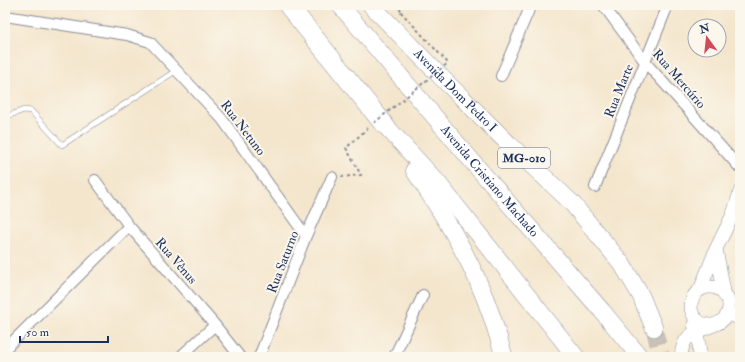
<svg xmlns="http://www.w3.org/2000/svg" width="745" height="362" font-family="'IM FELL Double Pica',serif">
	<rect width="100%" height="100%" fill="#fbf7ec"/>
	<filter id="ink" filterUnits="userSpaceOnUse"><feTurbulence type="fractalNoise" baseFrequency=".025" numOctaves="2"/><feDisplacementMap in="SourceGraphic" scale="8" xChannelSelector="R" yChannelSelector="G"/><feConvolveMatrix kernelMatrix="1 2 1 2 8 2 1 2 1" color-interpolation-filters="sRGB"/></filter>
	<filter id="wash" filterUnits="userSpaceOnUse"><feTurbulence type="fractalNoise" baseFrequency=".012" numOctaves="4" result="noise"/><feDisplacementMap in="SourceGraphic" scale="16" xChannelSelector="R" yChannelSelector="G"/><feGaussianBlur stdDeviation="0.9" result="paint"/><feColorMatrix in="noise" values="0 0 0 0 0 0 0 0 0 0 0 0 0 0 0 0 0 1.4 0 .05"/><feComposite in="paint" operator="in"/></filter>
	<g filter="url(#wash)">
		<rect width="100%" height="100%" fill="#f4e6cd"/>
	</g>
	<g filter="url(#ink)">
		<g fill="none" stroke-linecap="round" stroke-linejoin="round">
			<path stroke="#c9c1b7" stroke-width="17" stroke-dasharray="17 8" stroke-linecap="butt" d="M 654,328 L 661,357"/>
			<g stroke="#888a96" stroke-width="6">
				<path id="service" d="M 5,117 L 24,110 L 31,111 L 62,145 L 177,70"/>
			</g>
			<g stroke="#888a96" stroke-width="12">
				<path id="minor" d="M 603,5 L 645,62 L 740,168
					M 5,16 L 127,35 L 150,42 L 222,119 L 306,236
					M 501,76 L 531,5
					M 95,180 L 129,226 L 215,325 L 240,357
					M 595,187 L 668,5
					M 5,349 L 129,226
					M 180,357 L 215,325
					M 259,357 L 306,236 L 332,177
					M 394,357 L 423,295"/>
			</g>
			<g stroke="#888a96" stroke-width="14">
				<path id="tertiary" d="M 716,249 L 725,296
					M691 306a19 19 0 1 1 38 0a19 19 0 1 1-38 0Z
					M 700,290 L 716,249 L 733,214 L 740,192
					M 727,314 L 740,318
					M 694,324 L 699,343 L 700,357
					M 681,357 C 683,333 694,333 714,325"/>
			</g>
			<g stroke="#888a96" stroke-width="18">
				<g id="trunk">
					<path id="s1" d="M 340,5 L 483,174 L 602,311 L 640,357"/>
					<path id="s2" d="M 371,5 L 444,80 L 510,145 L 571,202 L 622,264 L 641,296 L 654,328"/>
					<path d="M 383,123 L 438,183 L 576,357"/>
					<path d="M 414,170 C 437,205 460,241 477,279 C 488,304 497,330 504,357"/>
				</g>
			</g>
			<g stroke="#888a96" stroke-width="20">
				<path id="motorway" d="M 288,5 L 383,123"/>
			</g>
			<path stroke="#888a96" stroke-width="2" stroke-dasharray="3 3" stroke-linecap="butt" d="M 400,11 L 401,5
				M 341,177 L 361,175 L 346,148 L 368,128"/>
			<use href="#service" stroke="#fff" stroke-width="5"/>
			<use href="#minor" stroke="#fff" stroke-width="10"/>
			<use href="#tertiary" stroke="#fff" stroke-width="13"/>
			<use href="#trunk" stroke="#fff" stroke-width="17"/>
			<use href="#motorway" stroke="#fff" stroke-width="19"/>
			<path stroke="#888a96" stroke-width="2" stroke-dasharray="3 3" stroke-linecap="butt" d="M 374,123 L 448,63 L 400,11"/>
		</g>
	</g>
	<g text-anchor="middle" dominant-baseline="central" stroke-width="4" stroke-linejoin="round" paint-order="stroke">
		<rect fill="#fbf7ec" stroke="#5e6b89" stroke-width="1" x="498" y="148" width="52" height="20" rx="3"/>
		<g font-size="12" font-weight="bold" fill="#1b2f5e">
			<text x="524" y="158">MG-010</text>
		</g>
		<g font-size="13" fill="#1b2f5e" stroke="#fbf7ec">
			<text transform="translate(679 79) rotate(49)">Rua Mercúrio</text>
			<text stroke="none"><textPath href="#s2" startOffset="120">Avenida Dom Pedro I</textPath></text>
			<text transform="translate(619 91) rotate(-68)">Rua Marte</text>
			<text transform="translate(243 128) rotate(53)">Rua Netuno</text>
			<text stroke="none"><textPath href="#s1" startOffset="231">Avenida Cristiano Machado</textPath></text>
			<text transform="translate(176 261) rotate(49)">Rua Vênus</text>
			<text transform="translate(283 262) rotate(-69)">Rua Saturno</text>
		</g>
	</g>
	<rect width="745" height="362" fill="none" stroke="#fbf7ec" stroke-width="20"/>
	<g transform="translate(707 38) rotate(345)"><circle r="19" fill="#fbf7ec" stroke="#a1a7b3"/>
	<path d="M0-3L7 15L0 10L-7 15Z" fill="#d1495b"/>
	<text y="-6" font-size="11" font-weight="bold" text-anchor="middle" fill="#1b2f5e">N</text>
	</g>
	<path d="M20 336v6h88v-6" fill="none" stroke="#1b2f5e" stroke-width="2"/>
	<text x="26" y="336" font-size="12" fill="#1b2f5e" stroke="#fbf7ec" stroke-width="3" paint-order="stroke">50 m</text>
</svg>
